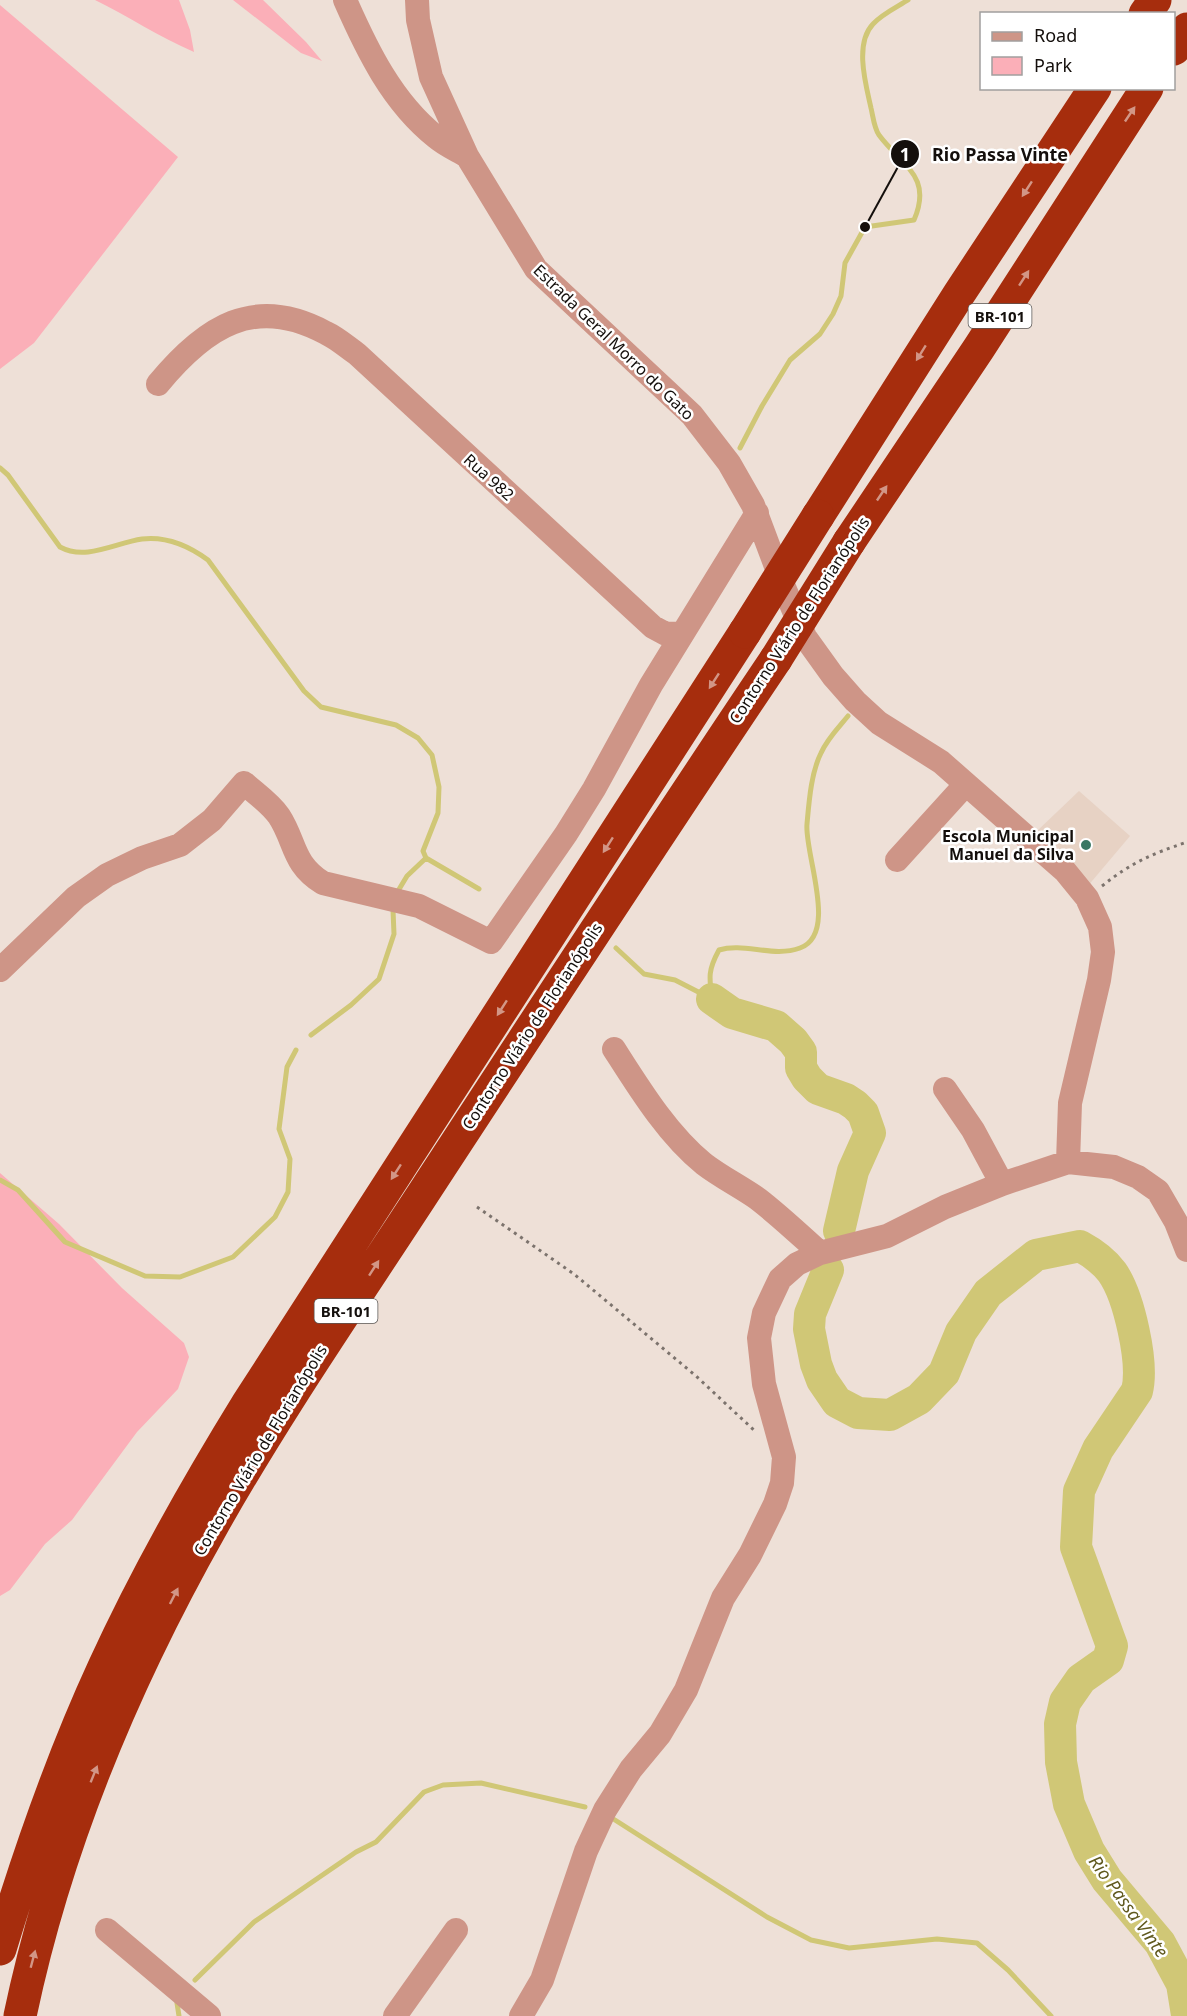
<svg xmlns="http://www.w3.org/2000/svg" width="1187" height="2016" font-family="'Noto Sans',sans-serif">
	<rect width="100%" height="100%" fill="#eee0d7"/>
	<path fill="#e7d2c4" d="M 1079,791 L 1130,836 L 1087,887 L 1036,832 Z"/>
	<path fill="#fbafb8" d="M 95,0 L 179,0 L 190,30 L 194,52 C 159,37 128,16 95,0 Z
		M 233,0 L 263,0 L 306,42 L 322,61 L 301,53 Z
		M 0,5 L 178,157 L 34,343 L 0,369 Z
		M 0,1173 L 59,1224 L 122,1288 L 184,1343 L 189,1357 L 178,1389 L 137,1432 L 72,1520 L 45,1544 L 10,1590 L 0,1596 Z"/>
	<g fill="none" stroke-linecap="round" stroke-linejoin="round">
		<path stroke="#d0c776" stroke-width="5" d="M 740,448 L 762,406 L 790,360 L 820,334 L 833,314 L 841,296 L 845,263 L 865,227 L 914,220 C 933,176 902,166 879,135 C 874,128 873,116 871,108 C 866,85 854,44 873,24 C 882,14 897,7 908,0
			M 0,468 L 8,475 L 60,547 C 86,561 115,543 142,539 C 167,536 189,546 208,560 L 304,691 L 321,707 L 396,725 L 418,738 L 432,755 L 439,787 L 438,813 L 423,851 L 426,858 L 479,889
			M 398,891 L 407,876 L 426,858
			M 616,948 L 644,974 L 675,980 L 712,999
			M 712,999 C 709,977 708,970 719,950 C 744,942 773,958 800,948 C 839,934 804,853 807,824 C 809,802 811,773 821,753 C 827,739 839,727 848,716
			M 311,1035 L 351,1005 L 379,979 L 394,934 L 393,910
			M 0,1180 L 18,1190 L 65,1242 L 145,1276 L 180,1277 L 233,1257 L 275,1217 L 288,1192 L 290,1159 L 279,1129 L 287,1067 L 296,1050
			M 615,1820 L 767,1917 L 811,1940 L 849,1948 L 937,1939 L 977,1943 L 1008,1970 L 1051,2016
			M 195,1980 L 254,1922 L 356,1852 L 376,1842 L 424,1792 L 443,1785 L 481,1783 L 585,1807
			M 177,2003 L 179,2016"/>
		<path stroke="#d0c776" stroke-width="32" d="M 712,999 L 732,1013 L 776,1026 L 793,1041 L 801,1052 L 801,1068 L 807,1078 L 818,1089 L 846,1099 L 855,1105 L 863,1113 L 870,1133 L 853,1171 L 839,1231
			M 828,1270 L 810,1314 L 809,1329 L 816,1364 L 822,1380 L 837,1402 L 858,1413 L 890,1415 L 919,1399 L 944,1373 L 961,1332 L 988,1293 L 1036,1255 L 1080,1246 C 1093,1253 1103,1260 1112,1272 C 1129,1296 1144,1363 1137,1391 L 1098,1449 L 1079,1491 L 1076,1547 L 1112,1646 L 1108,1660 L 1081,1679 L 1065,1702 L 1060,1724 L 1061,1762 L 1069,1804 L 1089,1851 L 1107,1880 L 1160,1943 L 1182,1984 L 1187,2015"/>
		<path stroke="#7c736d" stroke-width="3" stroke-dasharray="3 4.5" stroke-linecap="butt" d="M 1102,886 C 1132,862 1152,854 1187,842
			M 477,1207 L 574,1274 L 696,1376 L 756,1432"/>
		<path stroke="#ce9587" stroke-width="24" d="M 345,0 C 367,50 392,102 436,137 C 445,145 457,150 467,156
			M 417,0 L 418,20 L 431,77 L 467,156 L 536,269 L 692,415 L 729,463 L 753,505 L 783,585 L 805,637 L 833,676 L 855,701 L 879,723 L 941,762 L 1065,871 L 1087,898 L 1100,927 L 1103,952 L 1099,980 L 1070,1103 L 1068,1162
			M 158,384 C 205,327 254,294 326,333 C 337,338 347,347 357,354 L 653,627 L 666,634 L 681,633
			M 897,860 L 966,784
			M 0,970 L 76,897 L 107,875 L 142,858 L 180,845 L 212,820 L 244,783 C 255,793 270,803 279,816 C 296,842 292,864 323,883 L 419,906 L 491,942 L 566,834 L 594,789 L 651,685 L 757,513
			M 614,1049 C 639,1088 667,1134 704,1164 C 721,1177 741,1187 758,1199 C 780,1216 800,1235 820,1253
			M 945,1089 L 973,1130 L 1002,1184
			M 107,1930 L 209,2016
			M 395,2016 L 456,1930
			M 521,2016 L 542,1980 L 586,1851 L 605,1810 L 631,1769 L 660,1734 L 686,1690 L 723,1598 L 750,1555 L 775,1504 L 782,1483 L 784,1457 L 764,1384 L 759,1338 L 764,1313 L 780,1279 L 797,1264 L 820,1253 L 887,1236 L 945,1207 L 1002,1184 L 1068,1162 L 1114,1167 L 1138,1177 L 1158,1191 L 1176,1222 L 1187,1250"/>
		<path stroke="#a62d0d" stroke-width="33" d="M 1145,14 L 1155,0
			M 1174,49 L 1187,29
			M 818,516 L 959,294 L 1095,88
			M 849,542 L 979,348 L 1147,88
			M 0,1949 C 29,1853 62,1758 104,1667 C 146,1575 195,1489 248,1403 L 745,632
			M 20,2016 C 56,1844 125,1680 211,1528 C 274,1416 347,1310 417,1203 C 536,1021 655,839 776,659"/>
		<path stroke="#a62d0d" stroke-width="33" d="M 745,632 L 818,516
			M 776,659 L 849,542"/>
	</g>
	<defs><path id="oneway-solid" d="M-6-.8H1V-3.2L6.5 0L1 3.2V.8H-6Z" transform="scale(1.5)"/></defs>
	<g fill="#d29686">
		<use href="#oneway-solid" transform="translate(1130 114) rotate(-56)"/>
		<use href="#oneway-solid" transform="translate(1027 189) rotate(123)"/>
		<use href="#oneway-solid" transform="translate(1024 278) rotate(-57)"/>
		<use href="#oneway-solid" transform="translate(921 353) rotate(122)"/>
		<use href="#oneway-solid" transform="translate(882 493) rotate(-56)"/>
		<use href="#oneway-solid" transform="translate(714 681) rotate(123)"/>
		<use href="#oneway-solid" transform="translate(608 845) rotate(123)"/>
		<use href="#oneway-solid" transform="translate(502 1008) rotate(123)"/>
		<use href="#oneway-solid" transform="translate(396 1172) rotate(123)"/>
		<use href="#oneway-solid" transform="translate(374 1268) rotate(-57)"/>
		<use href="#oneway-solid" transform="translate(174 1596) rotate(-63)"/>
		<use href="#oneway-solid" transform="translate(94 1774) rotate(-68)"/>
		<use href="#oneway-solid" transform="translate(33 1959) rotate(-75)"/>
	</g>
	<circle fill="#397864" stroke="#fff" stroke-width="2" cx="1086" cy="845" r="6"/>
	<g text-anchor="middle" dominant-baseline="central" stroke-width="5" stroke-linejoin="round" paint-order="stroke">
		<g fill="#fff" stroke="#5a5755" stroke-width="1.5">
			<rect x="968.5" y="304" width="63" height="24" rx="4.5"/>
			<rect x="314.5" y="1299" width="63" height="24" rx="4.5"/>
		</g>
		<g font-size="15" font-weight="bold" fill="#140f0c">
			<text x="1000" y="316">BR-101</text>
			<text x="346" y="1311">BR-101</text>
		</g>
		<g font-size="16" fill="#140f0c" stroke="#fff">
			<text transform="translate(614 342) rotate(44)">Estrada Geral Morro do Gato</text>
			<text transform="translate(489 477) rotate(42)">Rua 982</text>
			<text transform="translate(799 620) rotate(-57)">Contorno Viário de Florianópolis</text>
			<text transform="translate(532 1026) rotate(-57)">Contorno Viário de Florianópolis</text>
			<text transform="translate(260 1450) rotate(-59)">Contorno Viário de Florianópolis</text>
		</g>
		<g font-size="16" font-weight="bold" fill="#140f0c" stroke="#fff" text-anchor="end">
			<text x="1074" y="836">Escola Municipal<tspan x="1074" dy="18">Manuel da Silva</tspan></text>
		</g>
		<g font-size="18" font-style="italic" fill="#60591e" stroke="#fff">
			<text transform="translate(1129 1906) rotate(54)">Rio Passa Vinte</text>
		</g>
	</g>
	<path fill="none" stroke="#140f0c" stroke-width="2" d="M865 227L905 154"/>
	<g fill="#140f0c" stroke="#fff" stroke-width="2">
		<circle cx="865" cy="227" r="6"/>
		<circle cx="905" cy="154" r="15"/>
	</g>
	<g font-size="18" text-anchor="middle" font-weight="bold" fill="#fff">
		<text x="905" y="161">1</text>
	</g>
	<g font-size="18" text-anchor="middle" font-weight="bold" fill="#140f0c" stroke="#fff" stroke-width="5" stroke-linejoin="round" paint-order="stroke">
		<text x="1000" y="161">Rio Passa Vinte</text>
	</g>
	<rect x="980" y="12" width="195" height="78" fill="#ffffff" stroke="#a19f9e" stroke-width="1.5"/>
	<rect x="992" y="32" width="30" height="9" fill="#ce9587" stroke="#a19f9e" stroke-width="1.5"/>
	<text x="1034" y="42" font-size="18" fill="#140f0c">Road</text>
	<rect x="992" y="57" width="30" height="18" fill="#fbafb8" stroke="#a19f9e" stroke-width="1.5"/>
	<text x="1034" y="72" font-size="18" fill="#140f0c">Park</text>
</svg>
